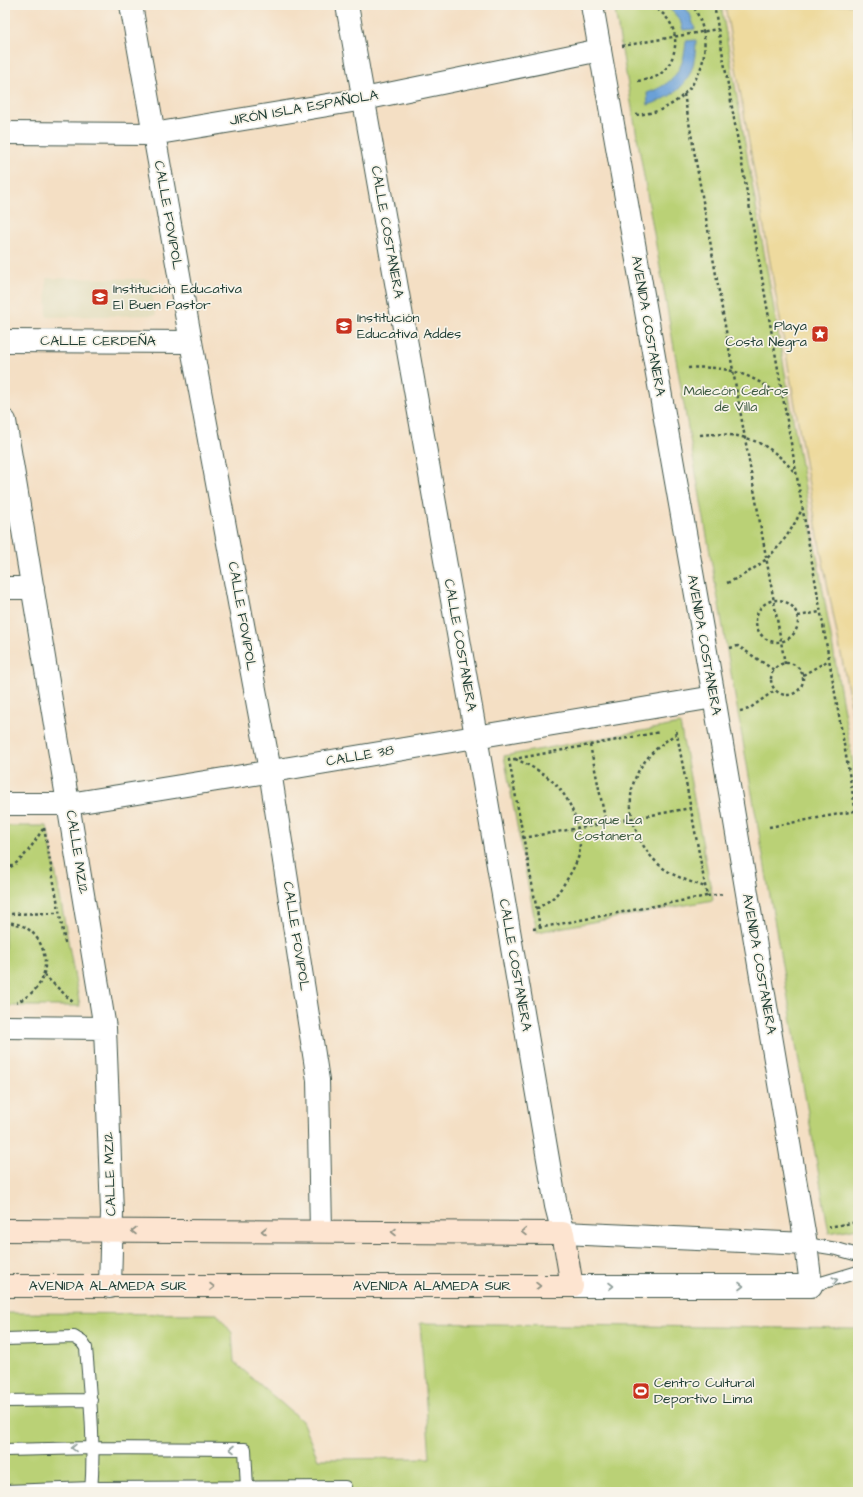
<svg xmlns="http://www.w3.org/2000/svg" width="863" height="1497" font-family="'Architects Daughter',sans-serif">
	<rect width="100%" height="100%" fill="#f7f3e8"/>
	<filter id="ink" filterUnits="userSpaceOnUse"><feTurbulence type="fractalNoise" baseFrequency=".025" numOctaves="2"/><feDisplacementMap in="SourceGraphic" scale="8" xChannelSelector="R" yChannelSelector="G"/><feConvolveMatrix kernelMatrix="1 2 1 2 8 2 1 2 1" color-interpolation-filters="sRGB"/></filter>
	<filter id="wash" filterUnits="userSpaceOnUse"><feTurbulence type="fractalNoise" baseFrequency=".012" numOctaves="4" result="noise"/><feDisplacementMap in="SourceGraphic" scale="16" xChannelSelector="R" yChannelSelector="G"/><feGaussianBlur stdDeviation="0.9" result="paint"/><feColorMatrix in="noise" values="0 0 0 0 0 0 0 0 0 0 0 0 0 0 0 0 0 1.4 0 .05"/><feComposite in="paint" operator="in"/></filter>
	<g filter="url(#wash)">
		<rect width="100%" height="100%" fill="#f4dfc4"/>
		<path fill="#e1dcba" d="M 46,278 L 149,279 L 156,315 L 47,317 Z"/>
		<path fill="#bad176" stroke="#6c8755" d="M 614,5 L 721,5 L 858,792 L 858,1228 L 829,1233 Z
			M 680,724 L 713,900 L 537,932 L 504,756 Z
			M 5,826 L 47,826 L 80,1006 L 5,1006 Z
			M 5,1313 L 217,1314 L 232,1333 L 234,1362 L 302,1421 L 318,1459 L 430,1458 L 420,1323 L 858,1329 L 858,1492 L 5,1492 Z"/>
		<path fill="#eeda9e" stroke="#868c69" d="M 725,5 L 858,5 L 858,741 L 819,542 Z"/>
		<path fill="#6ba0d7" stroke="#456e86" d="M 667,5 L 683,5 L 690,14 L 695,29 L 683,30 L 680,20 Z
			M 696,40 C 696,76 682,95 648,105 L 647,93 C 674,84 684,69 686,41 Z"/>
	</g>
	<g filter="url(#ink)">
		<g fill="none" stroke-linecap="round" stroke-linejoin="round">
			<g stroke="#3f554a" stroke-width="14">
				<path id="service" d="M 806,1244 L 837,1249 L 858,1255
					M 811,1286 L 858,1272
					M 5,1339 L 74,1337 L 82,1342 L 86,1348 C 90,1396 95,1444 91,1492
					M 5,1401 L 91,1400
					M 5,1450 L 92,1448 L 245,1449 L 247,1488
					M 5,1491 L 92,1488 L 345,1487"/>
			</g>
			<g stroke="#3f554a" stroke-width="24">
				<path id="minor" d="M 131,5 L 191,342 L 270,771 L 318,1080 L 321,1231
					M 347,5 L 472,713 L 556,1206 L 563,1233
					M 5,133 L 153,134 L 364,99 L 600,50
					M 5,341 L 191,342
					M 5,421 L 105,1028 L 112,1212 L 110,1287
					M 5,588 L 33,588
					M 5,804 L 69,804 L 236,777 L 714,697
					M 5,1027 L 105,1028
					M 572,1286 L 811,1286 L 806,1244"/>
			</g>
			<g stroke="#3f554a" stroke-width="24">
				<path id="tertiary" d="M 563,1233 L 806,1244 L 714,697 L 592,5"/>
			</g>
			<g stroke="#3f554a" stroke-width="24">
				<path id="secondary" d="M 5,1230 L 563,1233 L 572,1286 L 5,1286"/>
			</g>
			<path stroke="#3f554a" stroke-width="2.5" stroke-dasharray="3 3" stroke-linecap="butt" d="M 624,5 L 625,5
				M 714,5 L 858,824
				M 622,46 L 718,29
				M 638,81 C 645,80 653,79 659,75 C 677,62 681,34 666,17 C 661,11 655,8 648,5
				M 684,94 L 785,664
				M 636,115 C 644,114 652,113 660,110 C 690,98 708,68 704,37 C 703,25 698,15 693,5
				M 688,368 C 726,365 753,374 783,398
				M 700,435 C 741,431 769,441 795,473
				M 727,583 C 764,567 785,545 802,509
				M756 621a21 21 0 1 1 42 0a21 21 0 1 1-42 0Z
				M 798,616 L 820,612
				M 730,648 L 738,646 L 774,670
				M771 679a16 16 0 1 1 32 0a16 16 0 1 1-32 0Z
				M 803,675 L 829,660
				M 740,711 L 749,709 L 775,690
				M 677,733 C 661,744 647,755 638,772 C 621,804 636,847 663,868 C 675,877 691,882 705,887
				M 590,745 L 606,823
				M 515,759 C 548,773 568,789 577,825 C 579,834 581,845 579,855 C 576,866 562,889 554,897 C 549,901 542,905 537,909
				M 769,827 L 855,811
				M 44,828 L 65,943
				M 523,838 L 691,808
				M 5,870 C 24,861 32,845 43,829
				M 707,896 L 723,894
				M 5,914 L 59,913
				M 5,922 C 13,923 21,924 28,929 C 46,942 51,970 37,987 C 32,994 25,998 17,1002
				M 540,927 L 509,760 L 660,732
				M 533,929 L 707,896 L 676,729 L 675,730
				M 44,975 L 74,1003
				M 828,1227 L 858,1222"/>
			<use href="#service" stroke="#fff" stroke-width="12"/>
			<use href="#minor" stroke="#fff" stroke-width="22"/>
			<use href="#tertiary" stroke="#fff" stroke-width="22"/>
			<use href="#secondary" stroke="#fde4d0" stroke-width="22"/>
		</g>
		<defs><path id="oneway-chevron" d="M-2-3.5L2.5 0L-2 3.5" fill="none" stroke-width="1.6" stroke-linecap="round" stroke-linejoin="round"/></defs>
		<g stroke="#8e9082">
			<use href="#oneway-chevron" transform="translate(134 1231) rotate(-180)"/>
			<use href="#oneway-chevron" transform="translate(264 1231) rotate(-180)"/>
			<use href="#oneway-chevron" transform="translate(394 1232) rotate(-180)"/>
			<use href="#oneway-chevron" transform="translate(524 1232) rotate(-180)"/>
			<use href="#oneway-chevron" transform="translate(538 1286)"/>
			<use href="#oneway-chevron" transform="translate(212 1287)"/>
		</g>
		<g stroke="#8f9e9a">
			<use href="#oneway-chevron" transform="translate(835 1280) rotate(-14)"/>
			<use href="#oneway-chevron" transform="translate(611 1286)"/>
			<use href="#oneway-chevron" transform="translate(741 1286)"/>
			<use href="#oneway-chevron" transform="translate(74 1448) rotate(179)"/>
			<use href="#oneway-chevron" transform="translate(232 1449) rotate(-180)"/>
		</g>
	</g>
	<defs>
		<g id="school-square" transform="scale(0.9)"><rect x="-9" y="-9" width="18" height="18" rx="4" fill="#c8321e" stroke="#f7f3e8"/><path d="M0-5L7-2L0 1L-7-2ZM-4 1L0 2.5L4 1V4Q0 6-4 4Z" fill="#fff"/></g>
		<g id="sight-square" transform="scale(0.9)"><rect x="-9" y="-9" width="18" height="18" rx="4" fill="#c8321e" stroke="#f7f3e8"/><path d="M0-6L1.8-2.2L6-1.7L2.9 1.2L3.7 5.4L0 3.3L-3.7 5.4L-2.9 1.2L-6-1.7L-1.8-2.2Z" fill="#fff"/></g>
		<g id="stadium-square" transform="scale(0.9)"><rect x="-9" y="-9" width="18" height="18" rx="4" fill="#c8321e" stroke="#f7f3e8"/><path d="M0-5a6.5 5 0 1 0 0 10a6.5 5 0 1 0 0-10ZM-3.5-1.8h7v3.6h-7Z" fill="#fff"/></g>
	</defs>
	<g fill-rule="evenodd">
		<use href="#school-square" x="100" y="297"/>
		<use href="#school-square" x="344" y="326"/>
		<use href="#sight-square" x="820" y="334"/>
		<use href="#stadium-square" x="641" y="1391"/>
	</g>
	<g text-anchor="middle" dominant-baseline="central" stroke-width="3.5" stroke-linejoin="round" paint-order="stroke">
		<g font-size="14" fill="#1f3d34" stroke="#f7f3e8">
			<text transform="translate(304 108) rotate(-10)">JIRÓN ISLA ESPAÑOLA</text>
			<text transform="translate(168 215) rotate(80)">CALLE FOVIPOL</text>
			<text transform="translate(387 232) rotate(80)">CALLE COSTANERA</text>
			<text transform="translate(648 326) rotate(80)">AVENIDA COSTANERA</text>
			<text x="98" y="341">CALLE CERDEÑA</text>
			<text transform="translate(242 616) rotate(80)">CALLE FOVIPOL</text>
			<text transform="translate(460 645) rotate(80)">CALLE COSTANERA</text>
			<text transform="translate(704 645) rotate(80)">AVENIDA COSTANERA</text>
			<text transform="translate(360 756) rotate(-10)">CALLE 38</text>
			<text transform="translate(77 852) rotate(81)">CALLE MZ12</text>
			<text transform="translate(296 936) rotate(81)">CALLE FOVIPOL</text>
			<text transform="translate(759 964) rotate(80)">AVENIDA COSTANERA</text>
			<text transform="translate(515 965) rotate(80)">CALLE COSTANERA</text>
			<text transform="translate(110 1174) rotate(-92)">CALLE MZ12</text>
			<text x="108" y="1286">AVENIDA ALAMEDA SUR</text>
			<text x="432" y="1286">AVENIDA ALAMEDA SUR</text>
		</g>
		<g font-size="14" fill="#1f3d34" stroke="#f7f3e8" text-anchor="start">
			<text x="113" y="289">Institución Educativa<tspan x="113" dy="16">El Buen Pastor</tspan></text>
			<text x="357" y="318">Institución<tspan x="357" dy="16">Educativa Addes</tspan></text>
			<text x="807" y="326" text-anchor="end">Playa<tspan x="807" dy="16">Costa Negra</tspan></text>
			<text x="654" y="1383">Centro Cultural<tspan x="654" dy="16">Deportivo Lima</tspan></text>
		</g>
		<g font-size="14" fill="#3e5b41" stroke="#f7f3e8">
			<text x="736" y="391">Malecón Cedros<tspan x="736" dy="16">de Villa</tspan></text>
			<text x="608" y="820">Parque La<tspan x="608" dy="16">Costanera</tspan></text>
		</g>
	</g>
	<rect width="863" height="1497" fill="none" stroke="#f7f3e8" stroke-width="20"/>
</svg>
